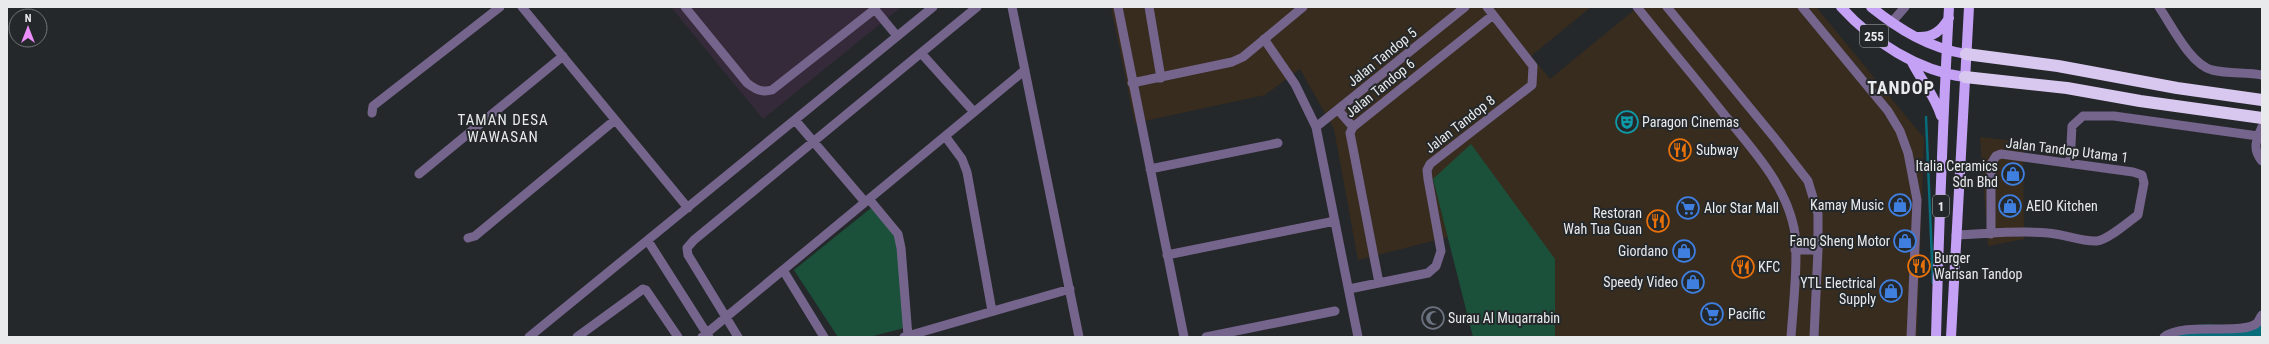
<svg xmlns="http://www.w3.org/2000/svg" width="2269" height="344" font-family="'Roboto Condensed',sans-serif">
	<rect width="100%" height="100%" fill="#25282a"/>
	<path fill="#382c1e" d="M 1111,7 L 1591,7 L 1531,56 L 1550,79 L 1638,7 L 1816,7 L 1924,138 L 1917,337 L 1555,337 L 1555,259 L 1433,180 L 1448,237 L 1358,260 L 1334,129 L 1300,69 L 1265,95 L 1135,123 Z
		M 1980,137 L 2023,142 L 2024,239 L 1988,246 Z"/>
	<path fill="#352a39" d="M 671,7 L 901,7 L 763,119 Z"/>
	<path fill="#1b513a" d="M 1471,144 L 1555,259 L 1555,337 L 1473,337 L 1433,179 Z
		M 871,208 L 895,236 L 908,327 L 869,337 L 838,337 L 794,270 Z"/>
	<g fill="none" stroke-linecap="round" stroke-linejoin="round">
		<path stroke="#076d7b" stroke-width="2.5" d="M 1926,117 L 1933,283"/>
		<path stroke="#076d7b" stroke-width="16" d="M 2181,337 C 2199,330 2218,332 2236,337
			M 2240,337 L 2262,332"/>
		<path stroke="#75658d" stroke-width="9" d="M 522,7 L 688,208
			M 685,7 L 747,83 C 755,89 761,93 772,90 L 875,9
			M 873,7 L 897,36
			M 1012,7 L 1079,337
			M 1118,7 L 1184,337
			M 1149,7 L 1161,78
			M 1637,7 C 1664,41 1692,74 1719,108 C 1748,145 1784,180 1794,228 C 1799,255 1793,308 1791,337
			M 1667,7 L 1777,141 L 1808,181 L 1818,214 L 1818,250
			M 1802,7 L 1888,111 L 1900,131 L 1908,153 L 1917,200 L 1911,337
			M 2159,7 C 2172,26 2190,64 2212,70 C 2229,74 2246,72 2262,75
			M 1891,23 L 1905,7
			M 1264,39 L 1295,84 L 1316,127 L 1358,337
			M 921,53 L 977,7
			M 1132,83 L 1232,62 L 1243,57 L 1303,7
			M 1339,111 L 1353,127
			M 372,113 L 373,106 L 500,7
			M 795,120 L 865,202
			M 1316,127 L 1465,7
			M 2262,127 C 2256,140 2252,149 2262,161
			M 945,136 L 962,159 L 967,172 L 992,311
			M 2070,163 L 2072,126 L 2083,116 L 2114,116 L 2258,136
			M 1150,169 L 1278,143
			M 419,174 L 563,56
			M 869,199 L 898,234 L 901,248 L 908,336
			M 1956,235 C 1987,234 2018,230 2048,233 C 2064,234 2081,242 2097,241 C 2108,240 2128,222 2138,215 L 2144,183 L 2142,175 L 2133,172 L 2001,154 L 1996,156 L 1991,164 L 1991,234
			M 468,238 L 475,236 L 615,120
			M 648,241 L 709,337
			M 1795,250 L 1818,250 L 1814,337
			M 1167,255 L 1335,221
			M 783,270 L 824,337
			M 1379,283 L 1350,133 L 1353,127 L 1493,15
			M 1349,289 L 1428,273 L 1436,266 L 1441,251 L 1428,179 L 1427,170 L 1430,164 L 1532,85 L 1533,66 L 1487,7
			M 529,337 L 933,7
			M 577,337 L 643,289 L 646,290 L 678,337
			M 702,337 L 1025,70
			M 738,337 L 688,255 L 687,248 L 694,240 L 921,53 L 974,112
			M 904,337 L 1070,289
			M 1206,337 L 1335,311
			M 2164,337 C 2185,321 2242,336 2257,323 C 2259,321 2260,317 2262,315"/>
		<path stroke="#c4a1f5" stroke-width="10" d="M 1841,7 C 1873,42 1918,71 1965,77
			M 1871,7 C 1900,30 1929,48 1966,54
			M 1917,37 C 1933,38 1941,31 1949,18
			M 1911,60 C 1920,79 1935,95 1941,116
			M 1936,337 C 1939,227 1943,117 1949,7
			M 1951,337 L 1969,7"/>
		<path stroke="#d8c8f0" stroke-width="12" d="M 1966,54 L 2058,66 L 2177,88 L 2262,100
			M 1965,77 L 2067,88 L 2140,101 L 2262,118"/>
	</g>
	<defs>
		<g id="theatre-ring" transform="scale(1.15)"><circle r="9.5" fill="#25282a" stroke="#0f9aa8" stroke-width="1.5"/><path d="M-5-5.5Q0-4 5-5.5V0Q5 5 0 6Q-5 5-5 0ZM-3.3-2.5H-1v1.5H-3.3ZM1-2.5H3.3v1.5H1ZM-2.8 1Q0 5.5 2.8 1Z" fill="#0f9aa8"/></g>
		<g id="restaurant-ring" transform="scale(1.15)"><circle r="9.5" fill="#25282a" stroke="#e8710a" stroke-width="1.5"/><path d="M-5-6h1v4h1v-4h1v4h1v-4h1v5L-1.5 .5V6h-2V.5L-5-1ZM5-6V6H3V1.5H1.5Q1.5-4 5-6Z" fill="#e8710a"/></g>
		<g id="shop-ring" transform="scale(1.15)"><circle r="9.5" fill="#25282a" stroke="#3f7fe0" stroke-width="1.5"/><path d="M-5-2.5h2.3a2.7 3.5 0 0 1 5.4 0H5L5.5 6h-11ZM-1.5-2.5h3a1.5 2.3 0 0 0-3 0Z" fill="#3f7fe0"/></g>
		<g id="supermarket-ring" transform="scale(1.15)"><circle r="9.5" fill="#25282a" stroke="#3f7fe0" stroke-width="1.5"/><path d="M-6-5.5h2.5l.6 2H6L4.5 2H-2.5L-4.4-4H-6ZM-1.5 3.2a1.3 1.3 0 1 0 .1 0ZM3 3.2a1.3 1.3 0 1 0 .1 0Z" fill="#3f7fe0"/></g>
		<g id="mosque-ring" transform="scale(1.15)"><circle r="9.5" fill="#25282a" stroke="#6b7280" stroke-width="1.5"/><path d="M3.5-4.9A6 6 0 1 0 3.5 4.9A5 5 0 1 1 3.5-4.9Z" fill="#6b7280"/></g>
	</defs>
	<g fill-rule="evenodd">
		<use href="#theatre-ring" x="1627" y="122"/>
		<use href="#restaurant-ring" x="1680" y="150"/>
		<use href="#shop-ring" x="2013" y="174"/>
		<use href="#shop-ring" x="1900" y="205"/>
		<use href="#shop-ring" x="2010" y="206"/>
		<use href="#supermarket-ring" x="1688" y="208"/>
		<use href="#restaurant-ring" x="1658" y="221"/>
		<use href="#shop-ring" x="1905" y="241"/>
		<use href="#shop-ring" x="1684" y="251"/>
		<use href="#restaurant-ring" x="1919" y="266"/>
		<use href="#restaurant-ring" x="1743" y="267"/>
		<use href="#shop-ring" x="1693" y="282"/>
		<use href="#shop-ring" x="1891" y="291"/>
		<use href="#supermarket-ring" x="1712" y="314"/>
		<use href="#mosque-ring" x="1433" y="318"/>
	</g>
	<g text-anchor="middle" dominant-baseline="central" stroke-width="4" stroke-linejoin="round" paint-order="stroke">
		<g fill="#25282a" stroke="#aeb0b1" stroke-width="1">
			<rect x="1860" y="25" width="28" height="22" rx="3"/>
			<rect x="1933" y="195" width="16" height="22" rx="3"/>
		</g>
		<g font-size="13" font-weight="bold" fill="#e8eaeb">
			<text x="1874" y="36">255</text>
			<text x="1941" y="206">1</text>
		</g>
		<g font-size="14" fill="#e8eaeb" stroke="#25282a">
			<text transform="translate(1382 57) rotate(-39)">Jalan Tandop 5</text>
			<text transform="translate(1380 88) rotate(-39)">Jalan Tandop 6</text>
			<text transform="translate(1460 124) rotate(-38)">Jalan Tandop 8</text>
			<text transform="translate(2067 150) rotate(7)">Jalan Tandop Utama 1</text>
		</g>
		<g font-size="14" fill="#e8eaeb" stroke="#25282a" text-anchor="start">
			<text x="1642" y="122">Paragon Cinemas</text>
			<text x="1696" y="150">Subway</text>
			<text x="1998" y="166" text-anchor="end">Italia Ceramics<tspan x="1998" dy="16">Sdn Bhd</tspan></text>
			<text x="1884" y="205" text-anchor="end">Kamay Music</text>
			<text x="2026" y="206">AEIO Kitchen</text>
			<text x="1704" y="208">Alor Star Mall</text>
			<text x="1642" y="213" text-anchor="end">Restoran<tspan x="1642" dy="16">Wah Tua Guan</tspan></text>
			<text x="1890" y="241" text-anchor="end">Fang Sheng Motor</text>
			<text x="1668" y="251" text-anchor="end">Giordano</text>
			<text x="1934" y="258">Burger<tspan x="1934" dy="16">Warisan Tandop</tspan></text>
			<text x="1758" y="267">KFC</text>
			<text x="1678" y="282" text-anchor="end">Speedy Video</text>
			<text x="1876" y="283" text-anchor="end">YTL Electrical<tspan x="1876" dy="16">Supply</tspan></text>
			<text x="1728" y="314">Pacific</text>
			<text x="1448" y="318">Surau Al Muqarrabin</text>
		</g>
		<g font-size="15" letter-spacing="1" fill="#e8eaeb" stroke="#25282a">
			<text x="503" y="120">TAMAN DESA<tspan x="503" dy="17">WAWASAN</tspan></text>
		</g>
		<g font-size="18" font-weight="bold" letter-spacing="1" fill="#e8eaeb" stroke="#25282a">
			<text x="1901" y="87">TANDOP</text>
		</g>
	</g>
	<rect width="2269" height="344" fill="none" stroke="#e8eaeb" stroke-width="16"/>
	<g transform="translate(28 28)"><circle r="19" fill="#25282a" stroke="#737677"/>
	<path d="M0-3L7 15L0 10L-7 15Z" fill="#eb8dfb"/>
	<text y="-6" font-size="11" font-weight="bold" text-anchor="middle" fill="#e8eaeb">N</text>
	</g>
</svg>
